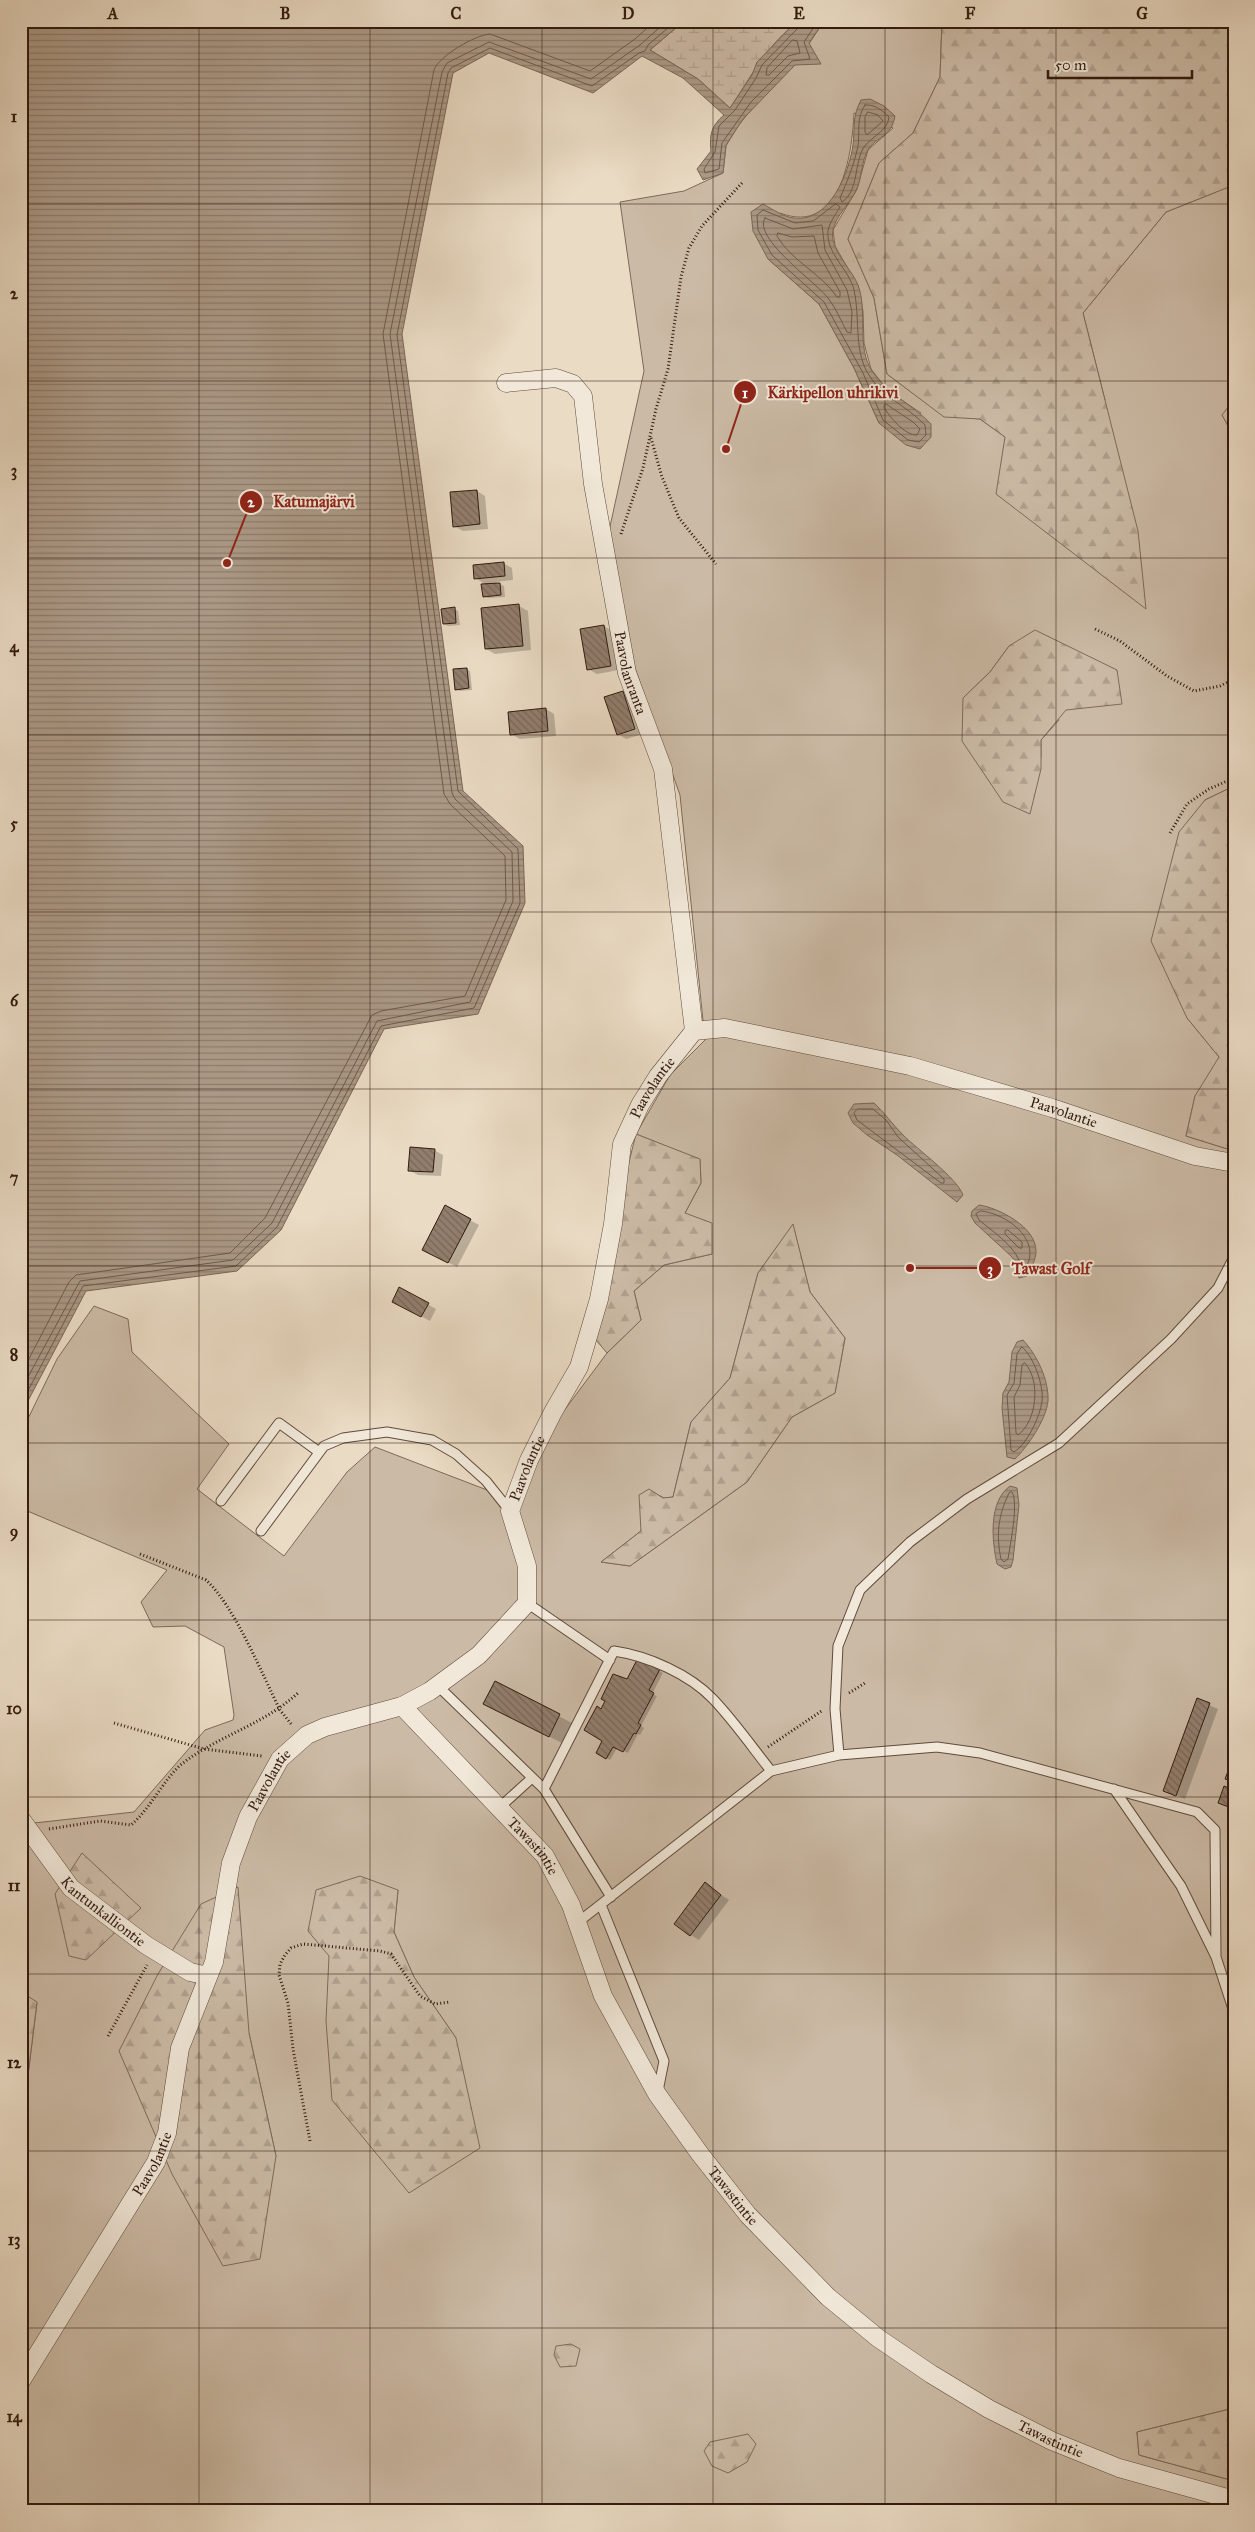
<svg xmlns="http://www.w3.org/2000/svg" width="1255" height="2532" font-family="'IM FELL Great Primer',serif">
	<defs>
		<pattern id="forest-firs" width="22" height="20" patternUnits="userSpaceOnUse" patternTransform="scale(1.25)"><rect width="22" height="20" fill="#cbbaa5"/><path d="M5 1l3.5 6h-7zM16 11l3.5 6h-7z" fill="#af9f8d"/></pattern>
		<pattern id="wetland-marsh" width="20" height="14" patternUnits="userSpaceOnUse" patternTransform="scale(1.25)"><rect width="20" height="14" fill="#cbbaa5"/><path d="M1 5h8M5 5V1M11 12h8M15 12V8" fill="none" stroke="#af9f8d"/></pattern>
		<pattern id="water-rules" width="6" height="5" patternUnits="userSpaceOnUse" patternTransform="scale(1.25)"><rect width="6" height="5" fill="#ab9986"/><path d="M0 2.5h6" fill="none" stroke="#8c7c6c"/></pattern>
		<pattern id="building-back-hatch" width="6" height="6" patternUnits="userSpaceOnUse" patternTransform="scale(1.25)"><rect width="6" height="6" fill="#927e6d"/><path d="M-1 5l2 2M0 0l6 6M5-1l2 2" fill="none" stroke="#786658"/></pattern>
	</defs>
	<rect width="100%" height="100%" fill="#eadbc4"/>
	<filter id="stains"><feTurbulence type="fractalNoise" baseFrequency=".004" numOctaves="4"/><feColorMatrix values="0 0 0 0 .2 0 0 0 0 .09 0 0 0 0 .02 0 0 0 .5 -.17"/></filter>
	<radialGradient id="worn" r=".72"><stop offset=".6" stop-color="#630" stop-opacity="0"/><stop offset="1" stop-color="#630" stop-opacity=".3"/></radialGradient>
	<path fill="#cbbaa5" stroke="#7e6a5a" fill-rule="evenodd" d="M 824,21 L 942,21 L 940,77 L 913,133 L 879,163 L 848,239 L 874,298 L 887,374 L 944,416 L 980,419 L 1005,437 L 1105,400 L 1083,313 L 1166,212 L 1216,192 L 1234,160 L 1234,403 L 1222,415 L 1232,433 L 1230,489 L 1234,488 L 1234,786 L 1205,800 L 1187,1018 L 1220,1058 L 1195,1096 L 1186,1136 L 1234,1151 L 1234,1853 L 1230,1856 L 1234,1897 L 1234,2408 L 1137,2432 L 1139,2455 L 1234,2481 L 1234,2511 L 21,2511 L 21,2085 L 28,2075 L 37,2003 L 21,1992 L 21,1820 L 25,1824 L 134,1812 L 205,1730 L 233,1720 L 234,1715 L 224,1647 L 185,1626 L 153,1627 L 141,1602 L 167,1570 L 25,1510 L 28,1462 L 21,1456 L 21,1433 L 57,1359 L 94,1306 L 128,1319 L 132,1352 L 229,1444 L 197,1489 L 284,1556 L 347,1472 L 375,1447 L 521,1503 L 534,1451 L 607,1353 L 641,1320 L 634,1291 L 664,1265 L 712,1254 L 685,1213 L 701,1183 L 700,1160 L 636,1134 L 670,1075 L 705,1040 L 680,795 L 629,651 L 609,531 L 644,371 L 620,202 L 684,191 L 723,173 L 726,146 L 738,126 L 755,105 L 795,65 ZM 854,113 L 893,128 L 868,150 L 857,189 L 833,230 L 835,246 L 858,286 L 863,311 L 864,343 L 871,369 L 888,391 L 921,413 L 879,423 L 854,368 L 819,304 L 768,259 L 780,213 C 841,236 852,155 854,113 ZM 1009,646 L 1059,720 L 1041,740 L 1041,758 L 963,698 L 990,672 ZM 793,1225 L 810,1292 L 845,1338 L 835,1393 L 792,1417 L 747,1482 L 630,1566 L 601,1562 L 641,1531 L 649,1490 L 664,1498 L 673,1497 L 691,1422 L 730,1378 L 758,1273 ZM 398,1890 L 394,1932 L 414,1977 L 456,2038 L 329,1956 ZM 249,2033 L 276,2156 L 228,2252 Z"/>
	<path fill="url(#forest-firs)" stroke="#7e6a5a" d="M 942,21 L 1234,21 L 1234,185 L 1166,212 L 1083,313 L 1138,531 L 1146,609 L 996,494 L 1005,437 L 980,419 L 944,417 L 887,374 L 874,298 L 848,239 L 879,163 L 913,133 L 940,77 Z
		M 1232,402 L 1234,488 L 1230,489 L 1232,433 L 1222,415 Z
		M 1035,630 L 1117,670 L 1122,704 L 1066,710 L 1041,740 L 1041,769 L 1030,814 L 1003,802 L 962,741 L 963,698 L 990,672 L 1009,646 Z
		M 1234,786 L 1234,1151 L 1186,1136 L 1195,1096 L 1219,1057 L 1187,1018 L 1151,941 L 1179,832 L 1205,800 Z
		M 636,1134 L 700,1159 L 701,1183 L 685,1213 L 712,1223 L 712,1254 L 664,1265 L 634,1291 L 641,1320 L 607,1353 L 596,1340 L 629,1162 Z
		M 793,1224 L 810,1292 L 845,1338 L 835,1393 L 792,1417 L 747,1482 L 630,1566 L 601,1562 L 641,1531 L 639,1495 L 649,1489 L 663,1498 L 673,1497 L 691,1422 L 730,1378 L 758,1273 Z
		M 82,1853 L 141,1908 L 86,1960 L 69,1956 L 55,1894 Z
		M 1234,1853 L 1234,1897 L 1230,1856 Z
		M 360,1876 L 398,1890 L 394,1932 L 414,1977 L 456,2038 L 480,2148 L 409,2193 L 332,2100 L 326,2021 L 329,1956 L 308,1931 L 316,1890 Z
		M 238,1887 L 249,2033 L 276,2156 L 260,2259 L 223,2266 L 172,2174 L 119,2051 L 158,1974 L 201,1904 Z
		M 21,1992 L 37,2002 L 28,2075 L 21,2085 Z
		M 571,2344 L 580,2349 L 576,2366 L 560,2367 L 554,2355 L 556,2346 Z
		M 1234,2408 L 1234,2481 L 1139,2455 L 1137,2432 Z
		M 748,2434 L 756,2444 L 747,2462 L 728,2473 L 712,2466 L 704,2451 L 710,2442 Z"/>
	<path fill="url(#wetland-marsh)" stroke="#7e6a5a" d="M 684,21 L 799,21 C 767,44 751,77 730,108 L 698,79 L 650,50 Z"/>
	<path fill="url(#water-rules)" stroke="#7b6656" d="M 21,21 L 684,21 L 650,50 L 698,79 L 730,108 L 752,75 L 757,62 L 791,27 L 799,21 L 824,21 L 809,43 L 821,64 L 795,65 L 743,119 L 726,145 L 723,173 L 703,180 L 697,169 L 711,151 C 709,134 712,125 724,115 L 683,78 L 642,56 L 593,93 L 489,53 L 453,73 L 402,334 L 463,791 L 523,846 L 525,903 L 478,1014 L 384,1029 L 281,1230 L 237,1271 L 86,1291 L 21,1414 Z
		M 870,99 L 884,106 L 895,116 C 891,138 878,135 868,150 C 861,162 862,178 856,191 C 850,203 836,216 833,230 C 829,249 851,268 858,285 C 868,312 856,346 872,371 C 887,394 912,404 931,424 L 931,437 L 920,449 L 906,445 L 879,423 L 854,368 L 819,304 L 768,259 L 753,231 L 751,212 L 763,204 C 772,209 784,217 794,218 C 830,223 849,172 853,145 C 855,127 852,117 861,100 Z
		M 874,1103 C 885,1113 892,1124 903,1135 C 917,1149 957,1178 963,1195 L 957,1202 L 897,1155 L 867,1135 L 853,1123 L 848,1113 L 854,1104 Z
		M 979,1205 C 999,1208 1036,1227 1036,1251 C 1036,1260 1031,1268 1027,1276 L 1019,1278 L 1016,1262 L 1011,1256 L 975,1223 L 971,1216 L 972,1211 Z
		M 1023,1340 C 1037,1355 1049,1380 1048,1401 C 1046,1420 1028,1446 1015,1459 L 1007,1457 L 1002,1408 L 1003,1393 L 1009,1382 L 1012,1352 L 1017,1342 Z
		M 1010,1486 L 1017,1488 L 1019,1505 L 1013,1560 L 1011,1567 L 1005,1569 L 997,1564 C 992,1541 988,1502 1010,1486 Z"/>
	<path fill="#0003" d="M 477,491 L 485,496 L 488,529 L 463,531 L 454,526 Z
		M 503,563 L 512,568 L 513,580 L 496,582 L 504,586 L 505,597 L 488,598 L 484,596 L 487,585 L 475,578 Z
		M 519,606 L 528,611 L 531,650 L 495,654 L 486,649 L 482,609 Z
		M 454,609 L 458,611 L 460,625 L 448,626 L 444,624 Z
		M 604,626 L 612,631 L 619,670 L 597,674 L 588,669 Z
		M 466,669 L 470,671 L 472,690 L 460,691 L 456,689 Z
		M 623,693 L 631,698 L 643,734 L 626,739 L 618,734 Z
		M 546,709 L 554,714 L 556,736 L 520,739 L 511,734 Z
		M 434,1150 L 443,1155 L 441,1176 L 418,1175 L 409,1170 Z
		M 446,1207 L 479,1225 L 457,1267 L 432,1254 Z
		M 400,1289 L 436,1309 L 430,1321 L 402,1306 Z
		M 639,1660 L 663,1673 L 652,1694 L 657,1696 L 641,1726 L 644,1728 L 640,1735 L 638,1734 L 628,1753 L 617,1748 L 610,1760 L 598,1753 L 604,1741 L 602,1710 L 627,1681 Z
		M 495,1683 L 572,1723 L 562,1743 L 498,1711 Z
		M 1197,1700 L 1218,1709 L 1185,1799 L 1164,1790 Z
		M 713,1889 L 729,1900 L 699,1940 L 691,1935 Z"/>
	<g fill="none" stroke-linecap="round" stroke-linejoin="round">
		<path stroke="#6e5a4a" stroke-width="1" d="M 801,21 L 799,27 L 762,65 L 756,78 L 735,110 L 719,126 L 715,152 L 704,169 L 705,173 L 719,169 L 722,143 L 751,102 L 792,61 L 810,59 L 804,42 L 818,21
			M 793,40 L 797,41 L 800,53 L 788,56 L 769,75 L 766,75 L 767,68 Z
			M 865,105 C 875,104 883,111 889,117 C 888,131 872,136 864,147 C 854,162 859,191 842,202 L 840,198 C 847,182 854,165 858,146 C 860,132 856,118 865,105 Z
			M 868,112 L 878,115 L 883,121 L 867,135 L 865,132 L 865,117 Z
			M 836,204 L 840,207 C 836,214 829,223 828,231 C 826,254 849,269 854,290 C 860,316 854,348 867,372 C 880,396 907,406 925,425 L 926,435 L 919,442 L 908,440 L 883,420 L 863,373 L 824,302 L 772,255 L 758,230 L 757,215 L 763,210 L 795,223 L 813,221 Z
			M 765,218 L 793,229 L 822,225 L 825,250 L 847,290 L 852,312 L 851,333 L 847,332 C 841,321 836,308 828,298 C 817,283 752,238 765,218 Z
			M 778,233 L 792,237 L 814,236 L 818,253 L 840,292 L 840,297 L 837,297 C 821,273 791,261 777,236 Z
			M 886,404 L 913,422 L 920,429 L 917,435 C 906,436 889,417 884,407 Z
			M 858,1109 L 873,1109 L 886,1120 L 898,1137 L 944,1179 L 944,1183 L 941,1183 L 857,1120 L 854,1113 Z
			M 981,1211 C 1008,1214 1043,1241 1025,1269 L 1021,1269 C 1020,1249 993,1232 979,1220 L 976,1214 Z
			M 1008,1230 L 1022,1242 L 1022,1248 L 1019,1248 L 1005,1234 L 1005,1231 Z
			M 1022,1347 C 1034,1357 1044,1386 1042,1401 C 1040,1417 1027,1444 1014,1452 L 1011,1450 L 1007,1395 L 1014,1383 L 1017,1354 Z
			M 1025,1363 C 1041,1381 1037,1421 1018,1435 L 1016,1433 L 1014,1397 L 1020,1385 L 1022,1365 Z
			M 21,1374 L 69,1282 L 76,1275 L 230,1253 L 265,1218 L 372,1015 L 381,1011 L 465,996 L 506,900 L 505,856 L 450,804 L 444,794 L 383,334 L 434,70 C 439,56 475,35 490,34 L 590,71 L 635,39 L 655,21
			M 21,1390 L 80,1281 L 233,1260 L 272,1223 L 377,1021 L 470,1002 L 513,901 L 512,852 L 455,799 L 452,793 L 390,334 L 442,72 L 447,63 L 489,42 L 591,79 L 640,45 L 667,21
			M 21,1404 L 83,1286 L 236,1266 L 277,1227 L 381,1026 L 474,1008 L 520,903 L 518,849 L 458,791 L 397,335 L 448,73 L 451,68 L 490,48 L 592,86 L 639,53 L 645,51 L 648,45 L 676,21
			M 1012,1492 C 1019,1503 1010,1545 1008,1559 L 1004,1562 L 1001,1559 C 996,1535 998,1516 1009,1493 Z"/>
	</g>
	<path fill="url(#building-back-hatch)" stroke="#321a0e" d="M 477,490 L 480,524 L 453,527 L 450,492 Z
		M 504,562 L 505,576 L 474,579 L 473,565 Z
		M 500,583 L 501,595 L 483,597 L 481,584 Z
		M 519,604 L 523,646 L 485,649 L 481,608 Z
		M 455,607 L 456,623 L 443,624 L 441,609 Z
		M 604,625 L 611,666 L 587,670 L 580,629 Z
		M 467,668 L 469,688 L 455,690 L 453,669 Z
		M 623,691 L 635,729 L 617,735 L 604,697 Z
		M 546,708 L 548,731 L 510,735 L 508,712 Z
		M 410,1147 L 435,1149 L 433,1172 L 408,1171 Z
		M 445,1205 L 471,1219 L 448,1263 L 422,1250 Z
		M 399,1287 L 429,1303 L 421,1317 L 392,1302 Z
		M 638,1658 L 660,1669 L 649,1690 L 654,1693 L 638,1723 L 641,1725 L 636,1734 L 634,1733 L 623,1752 L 613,1747 L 606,1759 L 596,1753 L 602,1741 L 584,1730 L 597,1706 L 601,1709 L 605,1701 L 601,1699 L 613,1674 L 627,1679 Z
		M 495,1681 L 560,1714 L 549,1737 L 483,1704 Z
		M 1197,1698 L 1210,1703 L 1176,1796 L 1163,1791 Z
		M 1234,1756 L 1234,1782 L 1225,1779 Z
		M 1224,1786 L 1234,1790 L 1234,1809 L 1218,1803 Z
		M 705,1882 L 721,1895 L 690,1936 L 674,1924 Z"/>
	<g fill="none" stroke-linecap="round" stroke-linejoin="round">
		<g stroke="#604a3c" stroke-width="11">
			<path id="lane" d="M 221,1501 L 279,1423 L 319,1452
				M 261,1531 L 324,1446 L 343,1438 L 387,1432 L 432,1440 L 456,1454 L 486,1481 L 510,1511
				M 527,1603 L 610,1660
				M 437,1685 L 544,1789
				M 839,1755 L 835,1709 L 838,1646 L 860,1590 L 910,1542 L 967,1499 L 1059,1443 L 1171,1339 L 1218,1288 L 1234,1257
				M 1114,1789 L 1181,1886 L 1216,1957 L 1234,2012
				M 500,1807 L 532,1778
				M 611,1897 L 544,1789 L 614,1651 C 648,1656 689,1674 713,1699 C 734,1721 752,1747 771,1771
				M 601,1905 L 664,2061 L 658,2091
				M 577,1923 L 771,1771 L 839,1755 L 937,1747 L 980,1753 L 1197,1812 L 1215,1830 L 1216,1957"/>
		</g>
		<g stroke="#604a3c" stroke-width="19">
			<g id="street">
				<path id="s1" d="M 506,383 L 556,378 L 573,384 L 583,396 L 593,484 L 627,673 L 663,769 L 694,1031"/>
				<path id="s2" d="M 402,1706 L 545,1856 L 571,1905 L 603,1996 L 657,2094 L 700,2154 L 748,2215 L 828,2297 L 878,2338 L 931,2374 L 989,2409 L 1052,2441 L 1119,2468 L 1234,2500"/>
				<path id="s3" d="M 21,1819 L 71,1888 L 146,1945 L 190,1972 L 208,1976"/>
				<path id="s4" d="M 21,2381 L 156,2162 L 167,2133 L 180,2048 L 214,1962 L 231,1863 L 248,1817 L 280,1759 L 307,1735 L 325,1727 L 402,1706 L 430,1691 L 479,1655 L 527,1603 L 527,1566 L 510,1511 L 529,1460 L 553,1412 L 579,1367 L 599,1299 L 613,1224 L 622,1144 L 640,1105 L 658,1076 L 694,1031 L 725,1028 L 910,1066 L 1052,1108 L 1195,1156 L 1234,1163"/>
			</g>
		</g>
		<path stroke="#321a0e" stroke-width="3" stroke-dasharray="1 2.5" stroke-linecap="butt" d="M 651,438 L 662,477 L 679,518 L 716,564
			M 621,534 L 643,468 L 656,409 L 668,369 L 681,277 L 689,248 L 702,226 L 742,183
			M 1095,629 L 1120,641 L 1167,676 L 1194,691 L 1220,686 L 1234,679
			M 1170,833 L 1187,804 L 1209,789 L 1234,778
			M 140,1554 L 206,1580 C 234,1605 262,1674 280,1710 L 292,1725
			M 849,1693 L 865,1683
			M 114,1723 L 204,1749 L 262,1756
			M 768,1747 L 823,1710
			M 49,1829 L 100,1821 L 131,1825 C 151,1808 165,1777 183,1763 C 220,1735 263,1725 298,1693
			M 108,2036 L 147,1965
			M 310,2141 L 293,2049 L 288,2003 L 279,1975 L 280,1964 L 285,1955 L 291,1948 L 303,1944 L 380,1951 L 391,1954 L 420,1996 L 435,2004 L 450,2002"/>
		<use href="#lane" stroke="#f1e8d9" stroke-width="9"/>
		<use href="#street" stroke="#f1e8d9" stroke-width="18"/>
	</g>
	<path fill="none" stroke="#321a0e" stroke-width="1" stroke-opacity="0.55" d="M 199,21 L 199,2511M 370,21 L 370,2511M 542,21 L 542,2511M 713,21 L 713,2511M 885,21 L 885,2511M 1056,21 L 1056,2511M 21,204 L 1234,204M 21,381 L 1234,381M 21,558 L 1234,558M 21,735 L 1234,735M 21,912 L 1234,912M 21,1089 L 1234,1089M 21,1266 L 1234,1266M 21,1443 L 1234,1443M 21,1620 L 1234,1620M 21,1797 L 1234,1797M 21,1974 L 1234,1974M 21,2151 L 1234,2151M 21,2328 L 1234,2328"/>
	<g text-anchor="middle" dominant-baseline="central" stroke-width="4" stroke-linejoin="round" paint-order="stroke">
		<g font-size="15" fill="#321a0e" stroke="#f1e8d9">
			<text stroke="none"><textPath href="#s1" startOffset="365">Paavolanranta</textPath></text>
			<text stroke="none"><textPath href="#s4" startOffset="1528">Paavolantie</textPath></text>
			<text stroke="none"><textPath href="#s4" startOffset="1979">Paavolantie</textPath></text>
			<text stroke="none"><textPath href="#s4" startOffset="1122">Paavolantie</textPath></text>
			<text stroke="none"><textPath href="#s4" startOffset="659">Paavolantie</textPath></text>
			<text stroke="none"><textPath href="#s2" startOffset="192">Tawastintie</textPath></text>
			<text stroke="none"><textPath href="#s3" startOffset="125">Kantunkalliontie</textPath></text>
			<text stroke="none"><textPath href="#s4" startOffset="254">Paavolantie</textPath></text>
			<text stroke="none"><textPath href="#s2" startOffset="598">Tawastintie</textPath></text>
			<text stroke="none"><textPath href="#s2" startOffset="1002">Tawastintie</textPath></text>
		</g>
	</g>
	<path fill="none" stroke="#8f2418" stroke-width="2" d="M726 449L745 392M227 563L251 502M910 1268L990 1268"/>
	<g fill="#8f2418" stroke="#f1e8d9" stroke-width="2">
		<circle cx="726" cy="449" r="5"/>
		<circle cx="227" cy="563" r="5"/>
		<circle cx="910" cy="1268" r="5"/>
		<circle cx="745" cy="392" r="12"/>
		<circle cx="251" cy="502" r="12"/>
		<circle cx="990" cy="1268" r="12"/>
	</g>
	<g font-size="15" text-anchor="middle" font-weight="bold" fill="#fff">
		<text x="745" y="398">1</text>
		<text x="251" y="507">2</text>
		<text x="990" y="1274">3</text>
	</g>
	<g font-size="16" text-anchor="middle" font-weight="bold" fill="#8f2418" stroke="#f1e8d9" stroke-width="4" stroke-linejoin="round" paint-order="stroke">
		<text x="833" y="398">Kärkipellon uhrikivi</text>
		<text x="314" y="507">Katumajärvi</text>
		<text x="1051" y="1274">Tawast Golf</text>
	</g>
	<rect width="1255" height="2532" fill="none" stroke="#eadbc4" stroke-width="55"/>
	<path d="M1048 70v8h144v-8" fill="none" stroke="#321a0e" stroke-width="2.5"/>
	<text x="1055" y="70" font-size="15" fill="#321a0e" stroke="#f1e8d9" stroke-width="4" paint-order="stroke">50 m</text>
	<rect x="28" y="28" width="1200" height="2476" fill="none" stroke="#321a0e" stroke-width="2"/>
	<g font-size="16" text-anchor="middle" font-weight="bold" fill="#321a0e">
		<text x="113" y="19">A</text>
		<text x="285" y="19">B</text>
		<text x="456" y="19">C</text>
		<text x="628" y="19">D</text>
		<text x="799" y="19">E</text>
		<text x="970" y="19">F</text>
		<text x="1142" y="19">G</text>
		<text x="14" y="122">1</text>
		<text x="14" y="299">2</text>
		<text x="14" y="476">3</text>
		<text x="14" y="652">4</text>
		<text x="14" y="829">5</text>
		<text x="14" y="1006">6</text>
		<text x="14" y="1183">7</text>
		<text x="14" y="1360">8</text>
		<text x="14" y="1537">9</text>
		<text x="14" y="1714">10</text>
		<text x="14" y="1891">11</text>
		<text x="14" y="2068">12</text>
		<text x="14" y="2245">13</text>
		<text x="14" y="2422">14</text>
	</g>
	<rect width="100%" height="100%" filter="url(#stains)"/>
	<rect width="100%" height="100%" fill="url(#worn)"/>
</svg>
